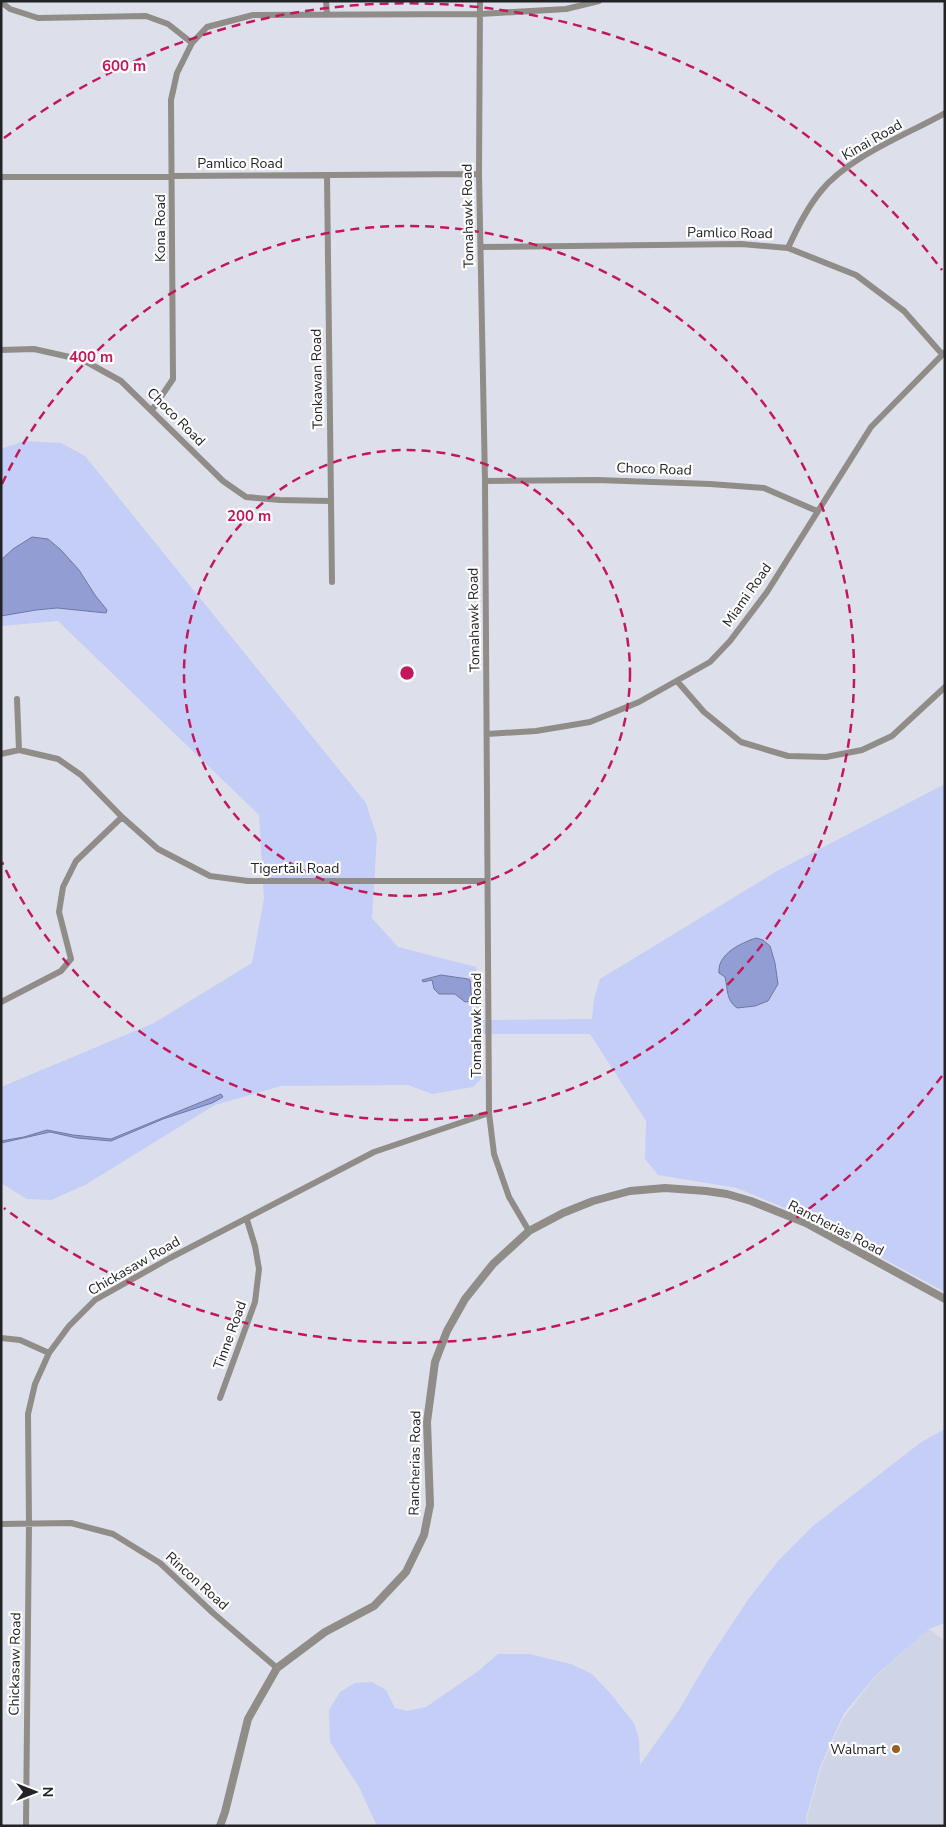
<svg xmlns="http://www.w3.org/2000/svg" width="946" height="1827" font-family="'Nunito Sans',sans-serif">
	<rect width="100%" height="100%" fill="#dde0eb"/>
	<path fill="#cfd4e6" d="M 929,1629 L 945,1641 L 945,1826 L 809,1826 L 807,1818 L 821,1768 L 842,1720 L 873,1679 Z"/>
	<path fill="#c4cef6" d="M 24,441 L 61,443 L 85,456 L 366,803 L 377,837 L 372,918 L 398,947 L 476,967 L 481,1020 L 592,1019 L 594,999 L 600,979 L 777,871 L 945,784 L 945,1292 L 804,1216 L 737,1188 L 658,1175 L 645,1159 L 646,1121 L 590,1034 L 480,1034 L 481,1079 L 473,1087 L 432,1094 L 408,1085 L 281,1086 L 215,1105 L 85,1185 L 51,1200 L 27,1199 L 1,1183 L 1,1087 L 154,1023 L 252,963 L 264,899 L 259,815 L 58,621 L 1,626 L 1,449 Z
		M 945,1429 L 945,1623 L 929,1629 L 874,1677 L 843,1715 L 820,1767 L 806,1818 L 808,1826 L 619,1826 L 619,1824 L 613,1826 L 377,1826 L 359,1787 L 330,1742 L 329,1710 L 340,1692 L 355,1683 L 372,1682 L 386,1690 L 395,1708 L 407,1711 L 426,1707 L 477,1672 L 498,1654 L 529,1654 L 571,1664 L 592,1674 L 609,1692 L 634,1723 L 639,1739 L 640,1765 L 679,1710 L 707,1662 L 747,1601 L 778,1561 L 813,1526 L 920,1443 Z"/>
	<path fill="#919dd3" stroke="#70789f" d="M 32,537 L 48,539 L 61,550 L 79,570 L 95,595 L 107,610 L 106,613 L 57,608 L 36,610 L 1,616 L 1,560 L 13,549 Z
		M 756,938 L 763,940 L 770,946 L 775,963 L 778,984 L 768,1001 L 755,1006 L 737,1008 C 726,1000 728,990 725,977 L 719,973 C 717,954 741,943 756,938 Z
		M 441,975 L 468,979 L 470,980 L 472,1001 L 465,1002 L 455,994 L 439,994 L 434,989 L 432,980 L 423,982 L 422,980 Z
		M 221,1094 L 223,1097 L 212,1103 L 163,1119 L 111,1141 L 77,1138 L 50,1132 L 1,1143 L 1,1141 L 24,1137 L 47,1130 L 73,1135 L 111,1139 Z"/>
	<g fill="none" stroke-linecap="round" stroke-linejoin="round">
		<path stroke="#908c88" stroke-width="6" d="M 326,1 L 327,14
			M 480,1 L 479,174 L 485,481 L 489,1113 L 494,1154 L 509,1197 L 529,1231
			M 1,2 L 10,9 L 38,18 L 146,16 L 168,24 L 192,43
			M 327,176 L 332,582
			M 1,177 L 479,174
			M 481,247 L 741,244 L 788,248 L 856,275 L 904,311 L 942,354
			M 788,248 C 797,228 807,208 821,191 C 848,157 906,135 945,113
			M 1,350 L 34,349 L 83,360 L 121,381 L 223,481 L 246,497 L 280,500 L 331,501
			M 152,410 L 173,379 L 171,100 L 177,73 L 192,43 L 207,27 L 253,15 L 480,14 L 566,9 L 599,1
			M 485,481 L 597,480 L 710,484 L 764,488 L 817,511
			M 677,681 L 704,712 L 741,742 L 788,756 L 826,757 L 862,750 L 892,736 L 945,687
			M 17,699 L 19,750
			M 487,734 L 536,731 L 590,722 L 639,702 L 710,662 L 730,641 L 767,592 L 871,427 L 945,352
			M 1,754 L 19,750 L 58,759 L 81,775 L 122,817 L 76,861 L 63,887 L 59,912 L 71,959 L 61,971 L 1,1002
			M 122,817 L 158,849 L 210,876 L 248,881 L 487,881
			M 1,1338 L 20,1340 L 49,1353
			M 220,1398 L 255,1302 L 259,1269 L 255,1246 L 247,1220
			M 1,1524 L 71,1523 L 113,1534 L 160,1563 L 213,1613 L 277,1668
			M 26,1826 L 29,1523 L 28,1414 L 35,1384 L 49,1353 L 69,1326 L 95,1300 L 170,1258 L 374,1152 L 489,1113"/>
		<path stroke="#908c88" stroke-width="8" d="M 220,1826 L 225,1812 L 248,1719 L 277,1668 L 325,1632 L 374,1606 L 406,1572 L 424,1535 L 430,1505 L 427,1422 L 435,1362 L 447,1331 L 465,1299 L 493,1264 L 529,1231 L 563,1213 L 593,1201 L 630,1191 L 665,1188 L 706,1191 L 727,1194 L 751,1201 L 806,1223 L 945,1299"/>
	</g>
	<g fill="none" stroke="#c2185b" stroke-width="2.5" stroke-dasharray="9 6">
		<circle cx="407" cy="673" r="223"/>
		<path d="M2 484A447 447 0 1 1 2 862"/>
		<path d="M942 1076A670 670 0 0 1 4 1208M4 138A670 670 0 0 1 942 270"/>
	</g>
	<circle fill="#99601e" stroke="#fff" stroke-width="2" cx="896" cy="1749" r="5"/>
	<g text-anchor="middle" dominant-baseline="central" stroke-width="4.5" stroke-linejoin="round" paint-order="stroke">
		<g font-size="14" fill="#222327" stroke="#fff">
			<text transform="translate(872 140) rotate(-30)">Kinai Road</text>
			<text x="240" y="163">Pamlico Road</text>
			<text transform="translate(468 216) rotate(-91)">Tomahawk Road</text>
			<text transform="translate(160 228) rotate(-90)">Kona Road</text>
			<text transform="translate(730 233) rotate(1)">Pamlico Road</text>
			<text transform="translate(317 379) rotate(-91)">Tonkawan Road</text>
			<text transform="translate(176 417) rotate(45)">Choco Road</text>
			<text transform="translate(654 469) rotate(2)">Choco Road</text>
			<text transform="translate(747 595) rotate(-55)">Miami Road</text>
			<text transform="translate(474 620) rotate(-91)">Tomahawk Road</text>
			<text x="295" y="868">Tigertail Road</text>
			<text transform="translate(476 1025) rotate(-90)">Tomahawk Road</text>
			<text transform="translate(836 1228) rotate(27)">Rancherias Road</text>
			<text transform="translate(134 1266) rotate(-30)">Chickasaw Road</text>
			<text transform="translate(230 1335) rotate(-70)">Tinne Road</text>
			<text transform="translate(415 1463) rotate(-89)">Rancherias Road</text>
			<text transform="translate(197 1581) rotate(42)">Rincon Road</text>
			<text transform="translate(15 1664) rotate(-89)">Chickasaw Road</text>
		</g>
		<g font-size="14" fill="#222327" stroke="#fff" text-anchor="end">
			<text x="886" y="1749">Walmart</text>
		</g>
	</g>
	<circle cx="407" cy="673" r="8" fill="#c2185b" stroke="#fff" stroke-width="2.5"/>
	<g font-size="15" text-anchor="middle" font-weight="bold" fill="#c2185b" stroke="#fff" stroke-width="4.5" stroke-linejoin="round" paint-order="stroke">
		<text x="124" y="71">600 m</text>
		<text x="91" y="362">400 m</text>
		<text x="249" y="521">200 m</text>
	</g>
	<rect width="946" height="1827" fill="none" stroke="#222327" stroke-width="5"/>
	<g transform="translate(35 1792) rotate(90)" stroke="#ffffff" stroke-width="4" paint-order="stroke">
	<path d="M0-4L9 19L0 12L-9 19Z" fill="#222327"/>
	<text y="-8" font-size="14" font-weight="bold" text-anchor="middle" fill="#222327">N</text>
	</g>
</svg>
